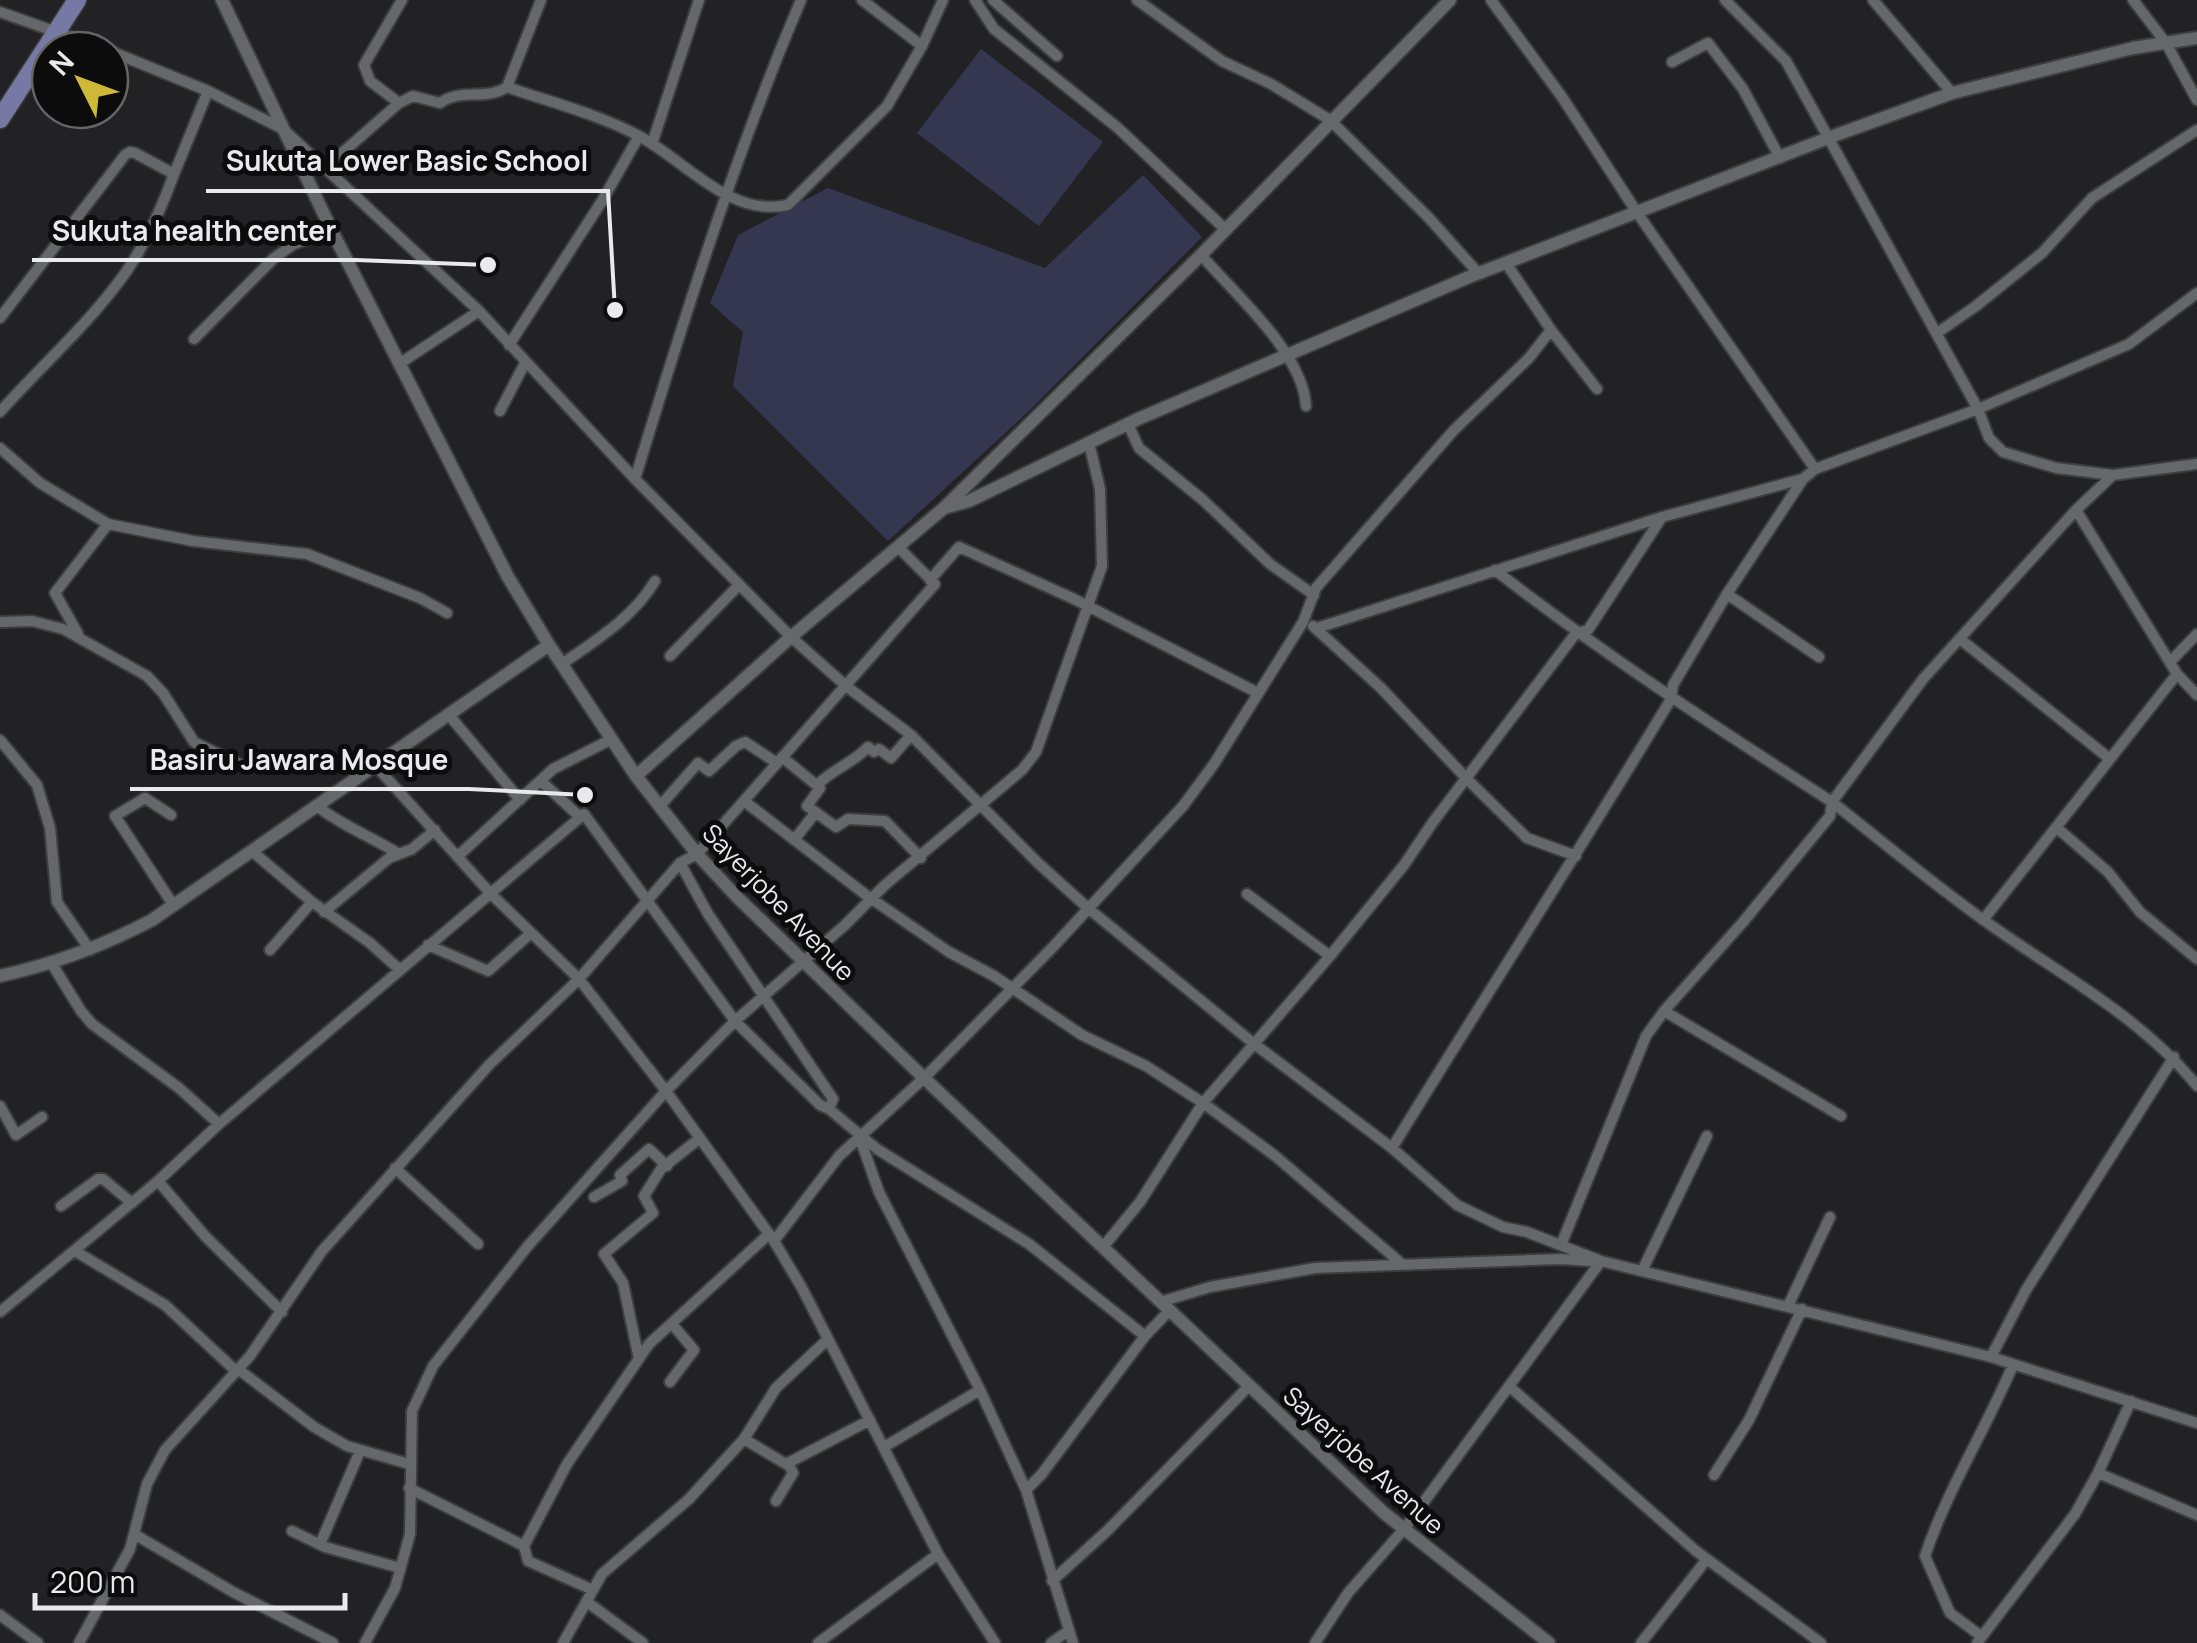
<svg xmlns="http://www.w3.org/2000/svg" width="2197" height="1643" font-family="Manrope,sans-serif">
	<rect width="100%" height="100%" fill="#222225"/>
	<path fill="#353751" d="M 981,49 L 1103,142 L 1039,226 L 917,133 Z
		M 1143,175 L 1202,237 L 1029,411 L 888,541 L 733,386 L 743,332 L 710,303 L 738,235 L 828,188 L 1045,268 Z"/>
	<g fill="none" stroke-linecap="round" stroke-linejoin="round">
		<g stroke="#3d3d3f" stroke-width="14">
			<path id="minor" d="M 541,0 L 507,87 C 550,102 598,114 639,136 C 686,161 730,218 788,205 L 887,106 L 922,46 L 943,0
				M 862,0 L 922,46
				M 975,0 L 994,29 L 1118,128 L 1225,229
				M 993,0 L 1057,56
				M 1137,0 L 1222,61 L 1271,84 L 1330,120 L 1429,218 L 1479,274
				M 1491,0 L 1562,97 L 1638,214 L 1815,469
				M 1725,0 L 1786,61 L 1978,409 L 1989,438 L 2003,452 L 2056,468 L 2113,475 L 2197,464
				M 1873,0 L 1952,93
				M 2133,0 L 2166,43 L 2197,100
				M 0,12 L 107,50
				M 110,51 L 208,91 L 283,129 L 479,311 L 635,479 L 791,637 L 846,686 L 911,735 L 1038,863 L 1089,909 L 1253,1043 L 1392,1148 L 1457,1205 L 1503,1227 L 1527,1232 L 1601,1261 L 1991,1357 L 2197,1423
				M 1672,62 L 1708,43 L 1743,89 L 1780,158
				M 399,103 L 370,81 L 364,65 L 402,0
				M 652,144 L 699,0
				M 326,167 L 399,103 L 413,96 L 440,103 C 459,88 487,101 507,87
				M 1201,255 C 1235,294 1303,353 1306,406
				M 0,318 L 125,155 L 130,152 L 135,153 L 174,174 L 208,91
				M 1551,330 L 1597,389
				M 1937,333 L 1976,306 L 2042,253 L 2092,198 L 2197,130
				M 194,339 L 274,258 L 294,244 L 332,231
				M 509,345 L 602,201 L 639,136
				M 399,364 L 479,311
				M 500,411 L 525,363
				M 0,412 C 41,366 90,323 126,272 C 146,243 162,207 174,174
				M 1128,424 L 1139,448 L 1203,500 L 1270,564 L 1314,595
				M 0,448 L 40,483 L 108,524 L 193,541 L 307,554 L 420,598 L 447,613
				M 2113,475 L 2076,510 L 1923,679 L 1832,802 C 1883,842 1933,884 1985,921 C 2057,973 2141,1016 2197,1086
				M 635,479 C 684,318 735,155 801,0
				M 2076,510 L 2177,674 L 2197,695
				M 1495,570 C 1603,654 1717,728 1832,802 L 1830,816 L 1743,922 L 1664,1011 L 1646,1036 L 1561,1245
				M 930,580 L 959,547 L 1072,598 L 1258,693
				M 1727,594 L 1819,657
				M 0,622 L 32,621 L 63,629 L 147,676 L 163,693 L 194,742 L 239,764
				M 1313,626 L 1381,688 L 1467,779 L 1527,838 L 1576,856
				M 1317,628 L 1662,517 L 1802,479
				M 78,634 L 55,593 L 108,524
				M 1960,639 L 2110,759
				M 670,656 L 739,585
				M 2170,662 L 2197,634
				M 562,664 C 596,640 633,618 655,581
				M 449,715 L 520,800
				M 0,740 L 37,785 L 50,828 L 57,902 L 90,950
				M 782,757 L 820,788 L 807,806 L 836,827 L 848,819 L 885,821 L 921,858
				M 375,765 L 491,894 L 579,979 L 666,1091 L 774,1241 L 802,1288 L 938,1554 L 995,1643
				M 542,782 L 580,817
				M 817,785 C 833,769 853,763 868,747 L 874,752 L 879,749 L 891,758 L 911,735
				M 744,801 L 866,895 L 949,952 L 994,976 L 1082,1035 L 1146,1066 L 1203,1103 L 1274,1155 L 1402,1264
				M 317,806 C 342,826 372,837 399,854
				M 660,806 L 698,763 L 709,771 L 736,746 L 745,742 L 777,763
				M 171,815 L 145,798 L 115,816 L 174,906
				M 2056,827 L 2108,872 L 2140,912 L 2197,959
				M 794,840 L 816,812
				M 253,852 L 312,902 L 370,943 L 400,970
				M 458,856 L 553,769 L 612,739
				M 680,863 L 708,914 L 833,1099 L 829,1109
				M 1247,894 L 1330,956
				M 324,912 L 389,858 L 412,849 L 435,830
				M 1983,920 L 2177,674
				M 428,945 L 488,971 L 531,933
				M 270,950 L 312,902
				M 52,964 L 81,1011 L 92,1024 L 179,1088 L 219,1124
				M 1664,1011 L 1841,1116
				M 0,1106 L 16,1135 L 42,1117
				M 859,1136 L 879,1192 L 980,1390 L 1026,1490 L 1073,1643
				M 1392,1148 C 1484,998 1580,850 1671,699 L 1673,685 L 1727,594 L 1803,479 L 1815,469 L 1978,409 L 2129,344 L 2197,293
				M 395,1168 L 478,1244
				M 158,1181 L 205,1236 L 282,1312
				M 594,1197 L 622,1181 L 620,1175 L 649,1149 L 667,1166
				M 61,1206 L 98,1179 L 103,1179 L 132,1203
				M 774,1241 L 839,1156 L 924,1078 L 1052,948 L 1183,806 L 1214,764 L 1303,622 L 1316,588 L 1454,430 L 1529,358 L 1551,330 L 1506,263
				M 1103,1247 L 1140,1202 L 1203,1103 L 1330,956 L 1404,865 L 1433,822 L 1576,633 L 1588,630 L 1662,517
				M 75,1251 L 165,1305 L 236,1371
				M 1642,1271 L 1707,1136
				M 1160,1302 L 1210,1287 L 1315,1268 L 1561,1259 L 1590,1261
				M 1788,1306 L 1830,1217
				M 0,1312 L 158,1181 L 219,1124 L 584,814 L 735,1021 L 820,1105 L 829,1109 L 877,1149 L 1029,1244 L 1145,1336
				M 1991,1357 L 2026,1290 L 2174,1057
				M 639,1359 L 623,1283 L 604,1254 L 653,1213 L 644,1196 L 661,1169 L 700,1138
				M 238,1369 L 314,1427 L 347,1446 L 409,1464
				M 670,1382 L 694,1350 L 672,1324
				M 1510,1387 L 1696,1551 L 1821,1643
				M 744,1439 L 786,1464 L 870,1420
				M 884,1447 L 980,1390
				M 2098,1473 L 2197,1515
				M 1714,1475 L 1749,1420 L 1802,1309
				M 409,1488 L 524,1546
				M 1026,1490 L 1041,1475 L 1145,1336 L 1170,1310
				M 776,1501 L 793,1473 L 788,1463
				M 292,1531 L 325,1547 L 400,1568
				M 134,1534 L 233,1592 L 333,1643
				M 321,1542 L 360,1451
				M 1052,1581 L 1108,1530 L 1249,1386
				M 593,1590 L 528,1561 L 524,1546 L 567,1464 L 649,1344 L 769,1234
				M 587,1602 L 643,1643
				M 0,1615 L 38,1643
				M 1981,1636 L 1950,1613 L 1925,1556 C 1947,1490 1986,1429 2013,1365
				M 79,1643 L 130,1549 L 147,1484 L 165,1450 L 250,1356 L 322,1251 L 489,1065 L 579,979 L 680,863 L 697,854 L 935,584 L 898,547
				M 365,1643 L 395,1588 L 410,1534 L 412,1411 L 433,1366 L 527,1247 L 666,1091 L 735,1021 L 845,925 L 885,885 L 1022,770 L 1036,752 L 1102,566 L 1100,489 L 1089,443
				M 563,1643 L 602,1574 L 689,1499 L 744,1439 L 776,1388 L 828,1339
				M 818,1643 L 938,1554
				M 1051,1643 L 1068,1631
				M 1315,1643 L 1348,1593 L 1404,1529 L 1601,1261
				M 1641,1643 L 1707,1559
				M 1977,1643 L 2075,1514 L 2098,1473 L 2131,1401"/>
		</g>
		<g stroke="#3d3d3f" stroke-width="16">
			<path id="tertiary" d="M 222,0 L 332,231 L 508,577 L 549,645 L 636,776 L 697,854 L 737,897 L 924,1078 L 1384,1513 L 1549,1643
				M 944,508 L 969,501 L 1138,419 L 1469,277 L 1836,135 L 1952,93 L 2133,48 L 2197,38
				M 636,776 L 791,637 L 944,508 L 1201,255 L 1450,0
				M 0,976 C 54,964 103,946 152,920 L 549,645"/>
		</g>
		<g stroke="#3d3d3f" stroke-width="21">
			<path id="primary" d="M 0,119 L 77,0"/>
		</g>
		<use href="#minor" stroke="#66676a" stroke-width="10"/>
		<use href="#tertiary" stroke="#66676a" stroke-width="12"/>
		<use href="#primary" stroke="#7579a4" stroke-width="18"/>
	</g>
	<g text-anchor="middle" dominant-baseline="central" stroke-width="10" stroke-linejoin="round" paint-order="stroke">
		<g font-size="25" fill="#eaeaec" stroke="#0c0c0d">
			<text transform="translate(779 902) rotate(46)">Sayerjobe Avenue</text>
			<text transform="translate(1364 1460) rotate(42)">Sayerjobe Avenue</text>
		</g>
	</g>
	<path fill="none" stroke="#eaeaec" stroke-width="4" d="M615 310L608 191H206M488 265L356 260H32M585 795L469 789H130"/>
	<g fill="#eaeaec" stroke="#0c0c0d" stroke-width="4">
		<circle cx="615" cy="310" r="10"/>
		<circle cx="488" cy="265" r="10"/>
		<circle cx="585" cy="795" r="10"/>
	</g>
	<g font-size="28" text-anchor="middle" font-weight="bold" fill="#eaeaec" stroke="#0c0c0d" stroke-width="10" stroke-linejoin="round" paint-order="stroke">
		<text x="407" y="171">Sukuta Lower Basic School</text>
		<text x="194" y="241">Sukuta health center</text>
		<text x="299" y="770">Basiru Jawara Mosque</text>
	</g>
	<g transform="translate(80 80) rotate(312)"><circle r="48" fill="#0c0c0d" stroke="#656566" stroke-width="2.5"/>
	<path d="M0-8L18 38L0 25L-18 38Z" fill="#ceb837"/>
	<text y="-15" font-size="28" font-weight="bold" text-anchor="middle" fill="#eaeaec">N</text>
	</g>
	<path d="M35 1593v15h310v-15" fill="none" stroke="#eaeaec" stroke-width="5"/>
	<text x="50" y="1593" font-size="30" fill="#eaeaec" stroke="#0c0c0d" stroke-width="8" paint-order="stroke">200 m</text>
</svg>
